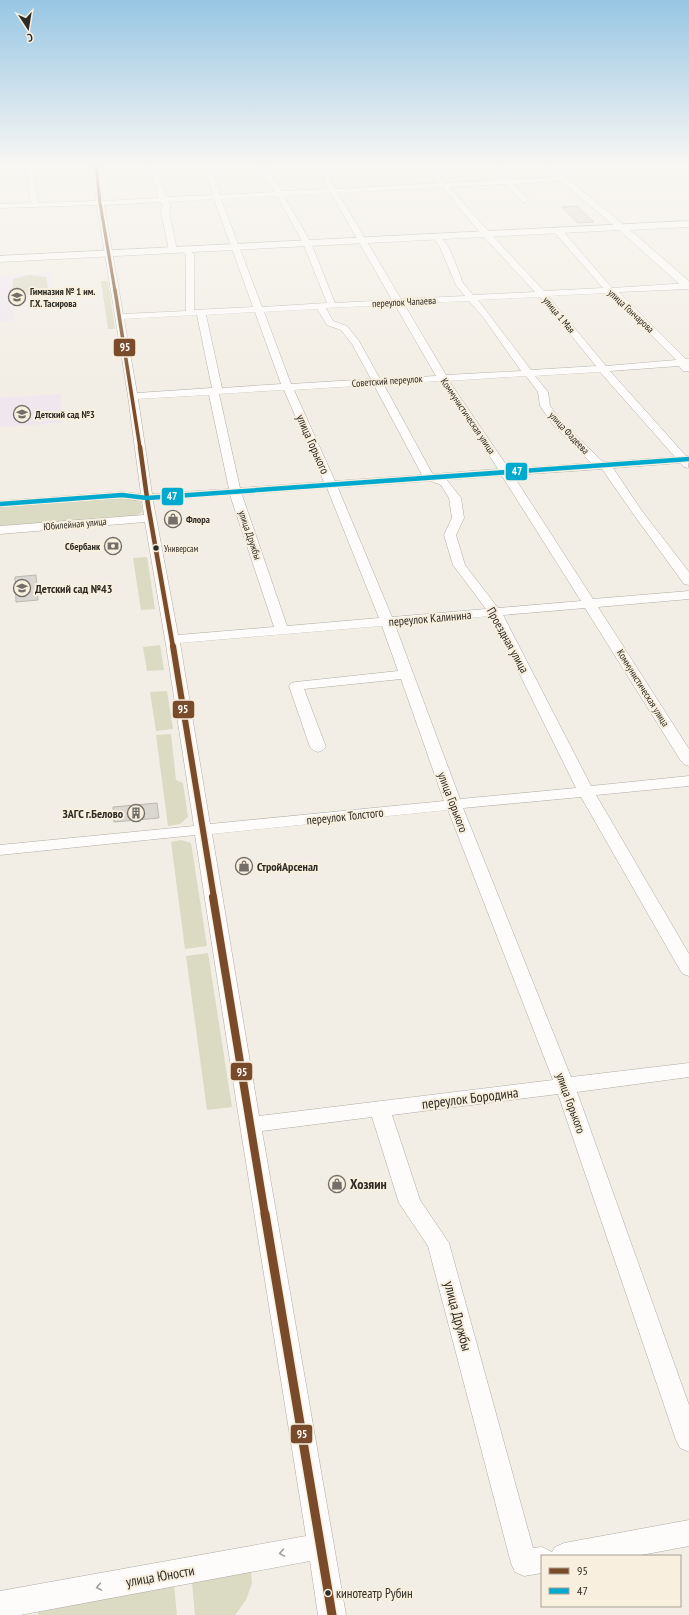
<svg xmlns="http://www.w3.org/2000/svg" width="689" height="1615" font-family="'PT Sans Narrow',sans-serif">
	<rect width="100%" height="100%" fill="#f2eee5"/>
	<path fill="#f0e7ee" d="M 51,273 L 52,296 L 15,298 L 14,321 L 0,322 L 0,276 Z
		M 61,394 L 62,423 L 0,427 L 0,398 Z"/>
	<path fill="#dbdac3" d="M 29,275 L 46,277 L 48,288 L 47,291 L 30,295 L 13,293 L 12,291 L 13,279 Z
		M 101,281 L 108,281 L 115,329 L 108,329 Z
		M 126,497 L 141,502 L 143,512 L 131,518 L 0,528 L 0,507 Z
		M 147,557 L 155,609 L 141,610 L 133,558 Z
		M 160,645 L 164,670 L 147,671 L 143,647 Z
		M 167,691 L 173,729 L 156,731 L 150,692 Z
		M 171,734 L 176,780 L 183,783 L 188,817 L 180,824 L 168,826 L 156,735 Z
		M 181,840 L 191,843 L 207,946 L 185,949 L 171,842 Z
		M 208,953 L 232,1107 L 207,1110 L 186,956 Z
		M 251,1570 L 252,1583 L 246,1600 L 235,1615 L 195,1615 L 192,1582 Z
		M 174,1585 L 177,1615 L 38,1615 L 38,1612 Z"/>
	<path fill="#dad6d0" stroke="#bcb9b1" d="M 577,206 L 594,222 L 578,223 L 562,207 Z
		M 36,575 L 38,600 L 16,602 L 15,577 Z
		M 157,803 L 159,818 L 114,822 L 113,807 Z"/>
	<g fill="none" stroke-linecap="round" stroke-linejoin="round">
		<g stroke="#afaca5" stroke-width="1">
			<path id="minor" d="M 26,166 L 32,166 L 38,203 L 96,201 L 93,166 L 99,166 L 103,201 L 159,198 L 149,166 L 156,166 L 166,197 L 213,195 L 205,166 L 211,166 L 220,195 L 275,192 L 259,166 L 266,166 L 282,191 L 329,189 L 316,166 L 323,166 L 336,189 L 438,183 L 424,166 L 431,166 L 446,183 L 502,180 L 489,166 L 496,166 L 509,180 L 556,177 L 544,166 L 552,166 L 624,225 L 624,229 L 618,229 L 561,181 L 513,184 L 529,200 L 525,202 L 522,202 L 506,184 L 449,187 L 489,232 L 544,291 L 603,288 L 555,233 L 554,231 L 558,229 L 561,229 L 612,288 L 689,283 L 689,289 L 619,292 L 686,359 L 689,359 L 689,371 L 683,371 L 679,366 L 610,371 L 686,456 L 689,456 L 688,468 L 684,467 L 680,463 L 613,468 L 642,511 L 689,572 L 689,585 L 684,584 L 634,515 L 602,469 L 513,475 L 593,599 L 689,591 L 689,599 L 598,607 L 689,749 L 689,766 L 684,764 L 681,761 L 585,608 L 503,615 L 591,786 L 689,776 L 689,786 L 596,795 L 689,954 L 689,976 L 683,974 L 680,970 L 581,797 L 463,808 L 571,1077 L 689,1063 L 689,1077 L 577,1092 L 689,1405 L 689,1452 L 680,1448 L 676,1440 L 558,1094 L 392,1115 L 420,1200 L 449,1243 L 533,1548 L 542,1547 L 552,1552 L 555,1547 L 564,1543 L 689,1520 L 689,1546 L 636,1556 L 542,1556 L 542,1573 L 524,1576 L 515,1572 L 511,1563 L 428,1246 L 399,1203 L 372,1117 L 262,1131 L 346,1615 L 318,1615 L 310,1561 L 20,1615 L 0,1615 L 0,1591 L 306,1536 L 240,1125 L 195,835 L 0,855 L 0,845 L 194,826 L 166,645 L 145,522 L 0,534 L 0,526 L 144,515 L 142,501 L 122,498 L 0,507 L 0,501 L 122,492 L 141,494 L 128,396 L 97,205 L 0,208 L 0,204 L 31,203 ZM 442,187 L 483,236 L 535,292 L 473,295 C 470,291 466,287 463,283 C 457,270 450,239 436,235 L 432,237 L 439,245 L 456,285 L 465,296 L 401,299 L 338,193 ZM 331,193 L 392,300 L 335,303 L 311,243 L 284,196 ZM 277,196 L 303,243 L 327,303 L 262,307 L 221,199 ZM 214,199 L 253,307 L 194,310 L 194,254 L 184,247 L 180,249 L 186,255 L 186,311 L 123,314 L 104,205 L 161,202 L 163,205 L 161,212 L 169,250 L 173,252 L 177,250 L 169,212 L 171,205 L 168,202 ZM 608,293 L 612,295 L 676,360 L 606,366 L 548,296 ZM 540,297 L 596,366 L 531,370 L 478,300 ZM 469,301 L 483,317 L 521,371 L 446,375 L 404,304 ZM 395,305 L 436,376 L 380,379 L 359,341 L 347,326 L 333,321 L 326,308 ZM 317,309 L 327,325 L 341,330 L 352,344 L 371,379 L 291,384 L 264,312 ZM 255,312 L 281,384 L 222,388 L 206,315 ZM 197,315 L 212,388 L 137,393 L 124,319 ZM 600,372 L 675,457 L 605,462 L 602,461 L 562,422 L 550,406 L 548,392 L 535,376 ZM 526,376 L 538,392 L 540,406 L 554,426 L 591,463 L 509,469 L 449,381 ZM 440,381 L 498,469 L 435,474 L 432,473 L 384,385 ZM 374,385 L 422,475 L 335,481 L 294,390 ZM 284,390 L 324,482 L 240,488 L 219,394 ZM 209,395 L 229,489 L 152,494 L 138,399 ZM 502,476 L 581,601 L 498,608 L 465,565 L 456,535 L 464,518 L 461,498 L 447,480 ZM 431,481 L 441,485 L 449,498 L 452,518 L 444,535 L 453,565 L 486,609 L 392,617 L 338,488 ZM 327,488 L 379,618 L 287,626 L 242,495 ZM 230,495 L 274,627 L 178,635 L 153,501 ZM 491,616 L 576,788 L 460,799 L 395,625 ZM 382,626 L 398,671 L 296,682 L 291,683 L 289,686 L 310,747 L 313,750 L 318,752 L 323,750 L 326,747 L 304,689 L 401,679 L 444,801 L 210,824 L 180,643 ZM 448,810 L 553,1080 L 259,1116 L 212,834 Z"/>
		</g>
		<g stroke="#afaca5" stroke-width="1">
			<path id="major" d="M 689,221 L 689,227 L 630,230 L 689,281 L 689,290 L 685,289 L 619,230 L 0,262 L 0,256 Z"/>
		</g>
		<use href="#minor" fill="#fdfcfb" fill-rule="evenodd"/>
		<use href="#major" fill="#fdfcfb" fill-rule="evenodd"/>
		<g stroke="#f8efdf" stroke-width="4.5">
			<path id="bus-1-far5" d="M 96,166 L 100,203 L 115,291"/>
		</g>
		<g stroke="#f8efdf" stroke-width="5.5">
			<path id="bus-1-far4" d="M 115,290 L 140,448"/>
		</g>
		<g stroke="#f8efdf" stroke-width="7">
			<path id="bus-1-far3" d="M 140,447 L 148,505 L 173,647"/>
		</g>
		<g stroke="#f8efdf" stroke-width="9">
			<path id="bus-1-far2" d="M 173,646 L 214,898"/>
		</g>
		<g stroke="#f8efdf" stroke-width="10">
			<path id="bus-1-far1" d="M 213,897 L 265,1215"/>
		</g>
		<g stroke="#f8efdf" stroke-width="12">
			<path id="bus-1" d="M 265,1214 L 332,1615"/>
		</g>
		<g stroke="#f8efdf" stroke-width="7">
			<path id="bus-2" d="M 0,504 L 122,495 L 147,498 L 689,459"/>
		</g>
		<use href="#bus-1-far5" stroke="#7a4b2a" stroke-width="3"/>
		<use href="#bus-1-far4" stroke="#7a4b2a" stroke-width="3.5"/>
		<use href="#bus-1-far3" stroke="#7a4b2a" stroke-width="4.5"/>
		<use href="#bus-1-far2" stroke="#7a4b2a" stroke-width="6"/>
		<use href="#bus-1-far1" stroke="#7a4b2a" stroke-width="8"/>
		<use href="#bus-1" stroke="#7a4b2a" stroke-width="9"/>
		<use href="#bus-2" stroke="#00a9ce" stroke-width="4.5"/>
	</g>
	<defs><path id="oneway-chevron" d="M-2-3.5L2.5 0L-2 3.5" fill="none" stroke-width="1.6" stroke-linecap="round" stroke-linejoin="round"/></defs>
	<g stroke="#a09e9a">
		<use href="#oneway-chevron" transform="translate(282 1553) rotate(170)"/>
		<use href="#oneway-chevron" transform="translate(99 1587) rotate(170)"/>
	</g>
	<linearGradient id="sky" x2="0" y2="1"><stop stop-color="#97c6e4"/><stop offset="0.42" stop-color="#f9f7f3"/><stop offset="1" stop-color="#f9f7f3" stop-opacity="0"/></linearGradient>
	<rect width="689" height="392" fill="url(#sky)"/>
	<defs>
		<g id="school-ring" transform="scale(0.9)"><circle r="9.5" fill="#f8efdf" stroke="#736f68" stroke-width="1.5"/><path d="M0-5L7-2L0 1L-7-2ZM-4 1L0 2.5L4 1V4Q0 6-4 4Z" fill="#736f68"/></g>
		<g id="shop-ring" transform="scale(0.9)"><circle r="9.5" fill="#f8efdf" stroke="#736f68" stroke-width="1.5"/><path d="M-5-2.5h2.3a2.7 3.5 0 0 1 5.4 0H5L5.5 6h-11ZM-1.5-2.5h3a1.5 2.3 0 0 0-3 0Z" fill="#736f68"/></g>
		<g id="bank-ring" transform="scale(0.9)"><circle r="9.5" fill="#f8efdf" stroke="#736f68" stroke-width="1.5"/><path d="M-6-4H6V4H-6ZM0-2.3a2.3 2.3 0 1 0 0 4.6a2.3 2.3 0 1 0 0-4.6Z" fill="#736f68"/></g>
		<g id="building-ring" transform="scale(0.9)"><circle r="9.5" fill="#f8efdf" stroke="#736f68" stroke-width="1.5"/><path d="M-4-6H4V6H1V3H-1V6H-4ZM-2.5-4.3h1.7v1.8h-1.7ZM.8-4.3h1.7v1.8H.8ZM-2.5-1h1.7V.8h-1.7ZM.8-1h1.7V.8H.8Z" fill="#736f68"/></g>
	</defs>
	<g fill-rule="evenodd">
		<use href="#school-ring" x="17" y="297"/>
		<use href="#school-ring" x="22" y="414"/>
		<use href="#shop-ring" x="173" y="519"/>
		<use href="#bank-ring" x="113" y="546"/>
		<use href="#school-ring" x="22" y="588"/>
		<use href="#building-ring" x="136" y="813"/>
		<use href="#shop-ring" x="244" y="866"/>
		<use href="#shop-ring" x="337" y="1184"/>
	</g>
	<g fill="#2e2a24" stroke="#f8efdf" stroke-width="1.5">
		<circle cx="156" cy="548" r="3.5"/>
		<circle cx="328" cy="1593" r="3.5"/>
	</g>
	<g text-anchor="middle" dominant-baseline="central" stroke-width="4" stroke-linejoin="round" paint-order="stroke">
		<g font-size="9" fill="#2e2a24" stroke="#f8efdf" text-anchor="start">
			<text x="164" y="548">Универсам</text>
		</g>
		<g font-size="10" font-weight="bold" fill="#2e2a24" stroke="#f8efdf" text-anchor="start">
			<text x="30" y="291">Гимназия № 1 им.<tspan x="30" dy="12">Г.Х. Тасирова</tspan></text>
			<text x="35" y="414">Детский сад №3</text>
			<text x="186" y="519">Флора</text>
			<text x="100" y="546" text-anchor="end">Сбербанк</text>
		</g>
		<g font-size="10" fill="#2e2a24" stroke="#f8efdf">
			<text transform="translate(404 302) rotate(-3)">переулок Чапаева</text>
			<text transform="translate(631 311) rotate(43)">улица Гончарова</text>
			<text transform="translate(559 315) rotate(50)">улица 1 Мая</text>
			<text transform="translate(387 381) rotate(-4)">Советский переулок</text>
			<text transform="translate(468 416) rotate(56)">Коммунистическая улица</text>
			<text transform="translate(569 433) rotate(47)">улица Фадеева</text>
			<text transform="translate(75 524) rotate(-5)">Юбилейная улица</text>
			<text transform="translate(250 535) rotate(71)">улица Дружбы</text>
			<text transform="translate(643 688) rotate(58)">Коммунистическая улица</text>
		</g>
		<g font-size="12" fill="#2e2a24" stroke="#f8efdf">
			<text transform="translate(313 444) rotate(66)">улица Горького</text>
			<text transform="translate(430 618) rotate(-5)">переулок Калинина</text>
			<text transform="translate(508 640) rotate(61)">Проездная улица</text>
			<text transform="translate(453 802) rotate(69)">улица Горького</text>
			<text transform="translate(345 816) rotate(-6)">переулок Толстого</text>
			<text transform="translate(571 1103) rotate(70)">улица Горького</text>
		</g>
		<g font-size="12" font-weight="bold" fill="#2e2a24" stroke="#f8efdf" text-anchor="start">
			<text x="35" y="588">Детский сад №43</text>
			<text x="123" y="813" text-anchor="end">ЗАГС г.Белово</text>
			<text x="257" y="866">СтройАрсенал</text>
		</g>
		<g font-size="13" fill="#2e2a24" stroke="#f8efdf" text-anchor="start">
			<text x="336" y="1593">кинотеатр Рубин</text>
		</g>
		<g font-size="14" fill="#2e2a24" stroke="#f8efdf">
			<text transform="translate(470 1098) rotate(-7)">переулок Бородина</text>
			<text transform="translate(458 1316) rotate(75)">улица Дружбы</text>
			<text transform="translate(160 1576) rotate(-10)">улица Юности</text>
		</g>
		<g font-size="14" font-weight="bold" fill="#2e2a24" stroke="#f8efdf" text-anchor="start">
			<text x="350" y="1184">Хозяин</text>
		</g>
	</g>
	<g stroke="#f8efdf" stroke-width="1.5">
		<rect x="113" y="338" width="23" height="19" rx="4" fill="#7a4b2a"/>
		<rect x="505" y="462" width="23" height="19" rx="4" fill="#00a9ce"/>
		<rect x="161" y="487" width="23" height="19" rx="4" fill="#00a9ce"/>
		<rect x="172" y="700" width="23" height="19" rx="4" fill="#7a4b2a"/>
		<rect x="230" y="1062" width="23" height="19" rx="4" fill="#7a4b2a"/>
		<rect x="290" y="1424" width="23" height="20" rx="4" fill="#7a4b2a"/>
	</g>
	<g font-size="11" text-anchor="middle" font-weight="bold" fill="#fff">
		<text x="125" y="351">95</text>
		<text x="517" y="475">47</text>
		<text x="172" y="500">47</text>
		<text x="183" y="713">95</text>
		<text x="242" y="1076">95</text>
		<text x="302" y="1438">95</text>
	</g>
	<rect x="541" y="1555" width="140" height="52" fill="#f8efdf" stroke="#a7a094"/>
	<rect x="549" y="1568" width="20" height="6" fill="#7a4b2a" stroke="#a7a094"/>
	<text x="577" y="1575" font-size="12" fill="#2e2a24">95</text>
	<rect x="549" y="1588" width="20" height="6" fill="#00a9ce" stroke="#a7a094"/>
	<text x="577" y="1595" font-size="12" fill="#2e2a24">47</text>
	<g transform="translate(28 28) rotate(168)" stroke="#f8efdf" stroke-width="3" paint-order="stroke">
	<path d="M0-3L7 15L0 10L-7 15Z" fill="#2e2a24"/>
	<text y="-6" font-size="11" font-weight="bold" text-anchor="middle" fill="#2e2a24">С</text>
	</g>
</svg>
